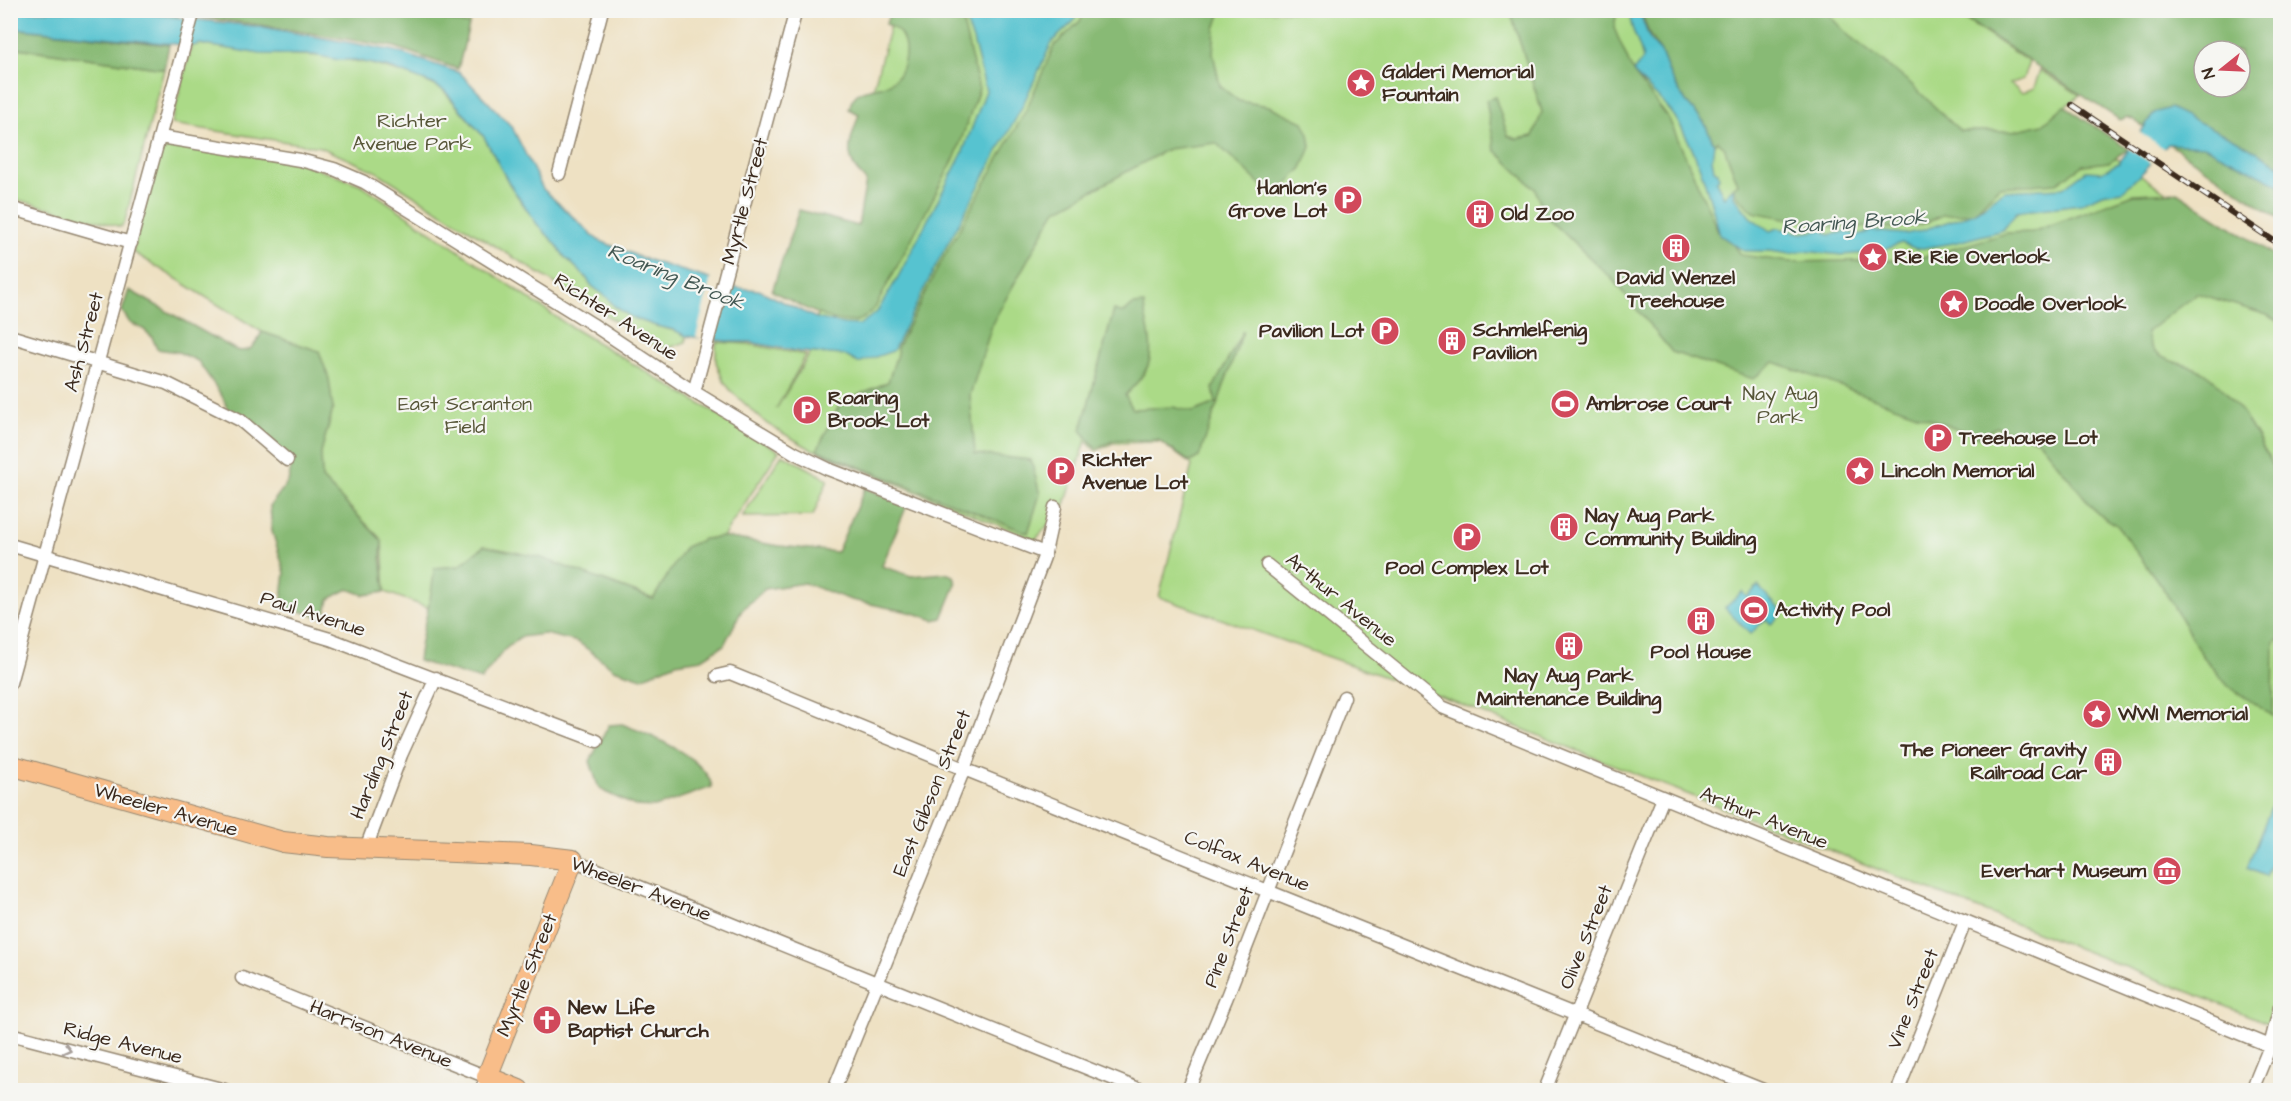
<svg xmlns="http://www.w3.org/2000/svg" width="2291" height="1101" font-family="'Architects Daughter',sans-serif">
	<rect width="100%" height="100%" fill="#f6f6f2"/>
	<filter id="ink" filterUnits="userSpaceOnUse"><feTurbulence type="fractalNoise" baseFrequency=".0167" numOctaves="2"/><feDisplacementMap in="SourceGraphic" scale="12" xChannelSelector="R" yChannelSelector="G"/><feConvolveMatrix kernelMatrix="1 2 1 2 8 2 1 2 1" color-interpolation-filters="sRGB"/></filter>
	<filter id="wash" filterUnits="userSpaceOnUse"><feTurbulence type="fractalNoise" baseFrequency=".008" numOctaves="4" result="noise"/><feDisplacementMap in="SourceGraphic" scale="24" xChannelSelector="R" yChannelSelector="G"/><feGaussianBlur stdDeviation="1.35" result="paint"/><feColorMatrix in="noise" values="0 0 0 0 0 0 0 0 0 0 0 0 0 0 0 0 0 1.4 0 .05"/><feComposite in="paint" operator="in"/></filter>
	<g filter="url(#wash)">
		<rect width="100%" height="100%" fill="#eee1c3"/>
		<path fill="#abda87" stroke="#738252" stroke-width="1.5" d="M 426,11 L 473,11 L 469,25 L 426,15 Z
			M 894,11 L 1952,11 L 2029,62 L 2023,79 L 2010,84 L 2022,93 L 2034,88 L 2040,70 L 2080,95 L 2054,115 L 2280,271 L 2280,1028 L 1444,698 L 1159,597 L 1192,465 L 1160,442 L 1113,443 L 1096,451 L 1086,441 L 1064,507 L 1035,540 L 809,448 L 767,424 L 731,391 L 723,380 L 716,362 L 716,342 L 748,344 L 806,355 L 776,409 L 809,355 L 835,232 L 879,246 L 897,176 L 853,164 Z
			M 198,44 L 260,53 L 321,56 L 368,63 L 416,77 L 442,89 L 484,137 L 510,185 L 537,224 L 556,244 L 564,256 L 585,276 L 592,286 L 608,298 L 614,306 L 631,317 L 656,326 L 684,333 L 686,336 L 686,342 L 669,348 L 652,344 L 377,172 L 320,147 L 171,124 L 192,45 Z
			M 11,47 L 164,69 L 125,221 L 121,227 L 11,198 Z
			M 172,147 L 290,159 L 362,185 L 568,325 L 779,451 L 723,537 L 704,539 L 653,599 L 605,581 L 484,546 L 459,566 L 435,568 L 434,590 L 429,608 L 385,592 L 382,540 L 322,479 L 321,452 L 333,409 L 319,351 L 262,332 L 133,252 L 158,151 Z
			M 782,454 L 828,479 L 813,516 L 742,517 Z"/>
		<path fill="#88ba74" stroke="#627249" stroke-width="1.5" fill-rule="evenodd" d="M 202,10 L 314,12 L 314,10 L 426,11 L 426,15 L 469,25 L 458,69 L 395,47 L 260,25 L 199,17 Z
			M 121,11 L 179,10 L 179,11 L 178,17 Z
			M 890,11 L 966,11 L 961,15 L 979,89 L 956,155 L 875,308 C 871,311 865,318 860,320 C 836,328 794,302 772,291 L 799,210 L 858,226 L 866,181 C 841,157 850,143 859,114 L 849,109 C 855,83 874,93 890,83 C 905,74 909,49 901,35 C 899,30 891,27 886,24 Z
			M 1085,11 L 1221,11 L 1215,29 L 1213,53 L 1220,86 L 1239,101 L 1269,106 L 1303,122 L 1309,134 L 1311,147 L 1302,168 L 1274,197 L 1216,143 L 1168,149 L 1055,211 L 993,322 L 970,395 L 975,454 L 1031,460 L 1040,494 L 1028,533 L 817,450 L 841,402 L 888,382 L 897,354 L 897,348 L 942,260 L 1026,110 L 1054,46 L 1080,21 Z
			M 1510,11 L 1617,11 L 1614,28 L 1633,72 L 1669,119 L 1720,235 L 1734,244 L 1741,255 L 1789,262 L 1901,260 L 1928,256 L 2007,233 L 2032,232 L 2134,194 L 2177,192 L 2280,259 L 2280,322 L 2267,315 L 2197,293 L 2147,332 C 2151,369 2188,358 2209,376 C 2238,399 2266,448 2279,483 C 2284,494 2280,511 2280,524 C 2280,562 2280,600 2280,638 L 2274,642 L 2273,716 L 2228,686 L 2202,655 L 2164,590 L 2117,525 L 2097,513 L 2038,440 L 1996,427 L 1980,437 L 1774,362 L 1753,379 L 1672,352 L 1612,279 L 1545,215 L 1535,189 L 1495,150 L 1486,100 L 1495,97 L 1508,136 L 1517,139 L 1533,136 L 1542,112 Z
			M 1641,11 L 1825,11 L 1848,35 L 1909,82 L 1960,131 L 2012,131 L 2043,124 L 2064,106 L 2128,149 L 2109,162 L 2083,165 L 2057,183 L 1999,187 L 1974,213 L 1943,215 L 1921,225 L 1897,228 L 1834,227 L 1753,212 L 1736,194 L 1733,188 L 1738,184 L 1724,147 L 1718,141 L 1714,144 L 1704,122 L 1686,102 L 1671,78 L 1661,52 L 1650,36 Z
			M 1953,11 L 2280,11 L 2280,219 L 2132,119 L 2127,117 L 2120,120 ZM 2204,51 L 2240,51 L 2240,87 L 2204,87 Z
			M 11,28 L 169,45 L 164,69 L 11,47 Z
			M 129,290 L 236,350 C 252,354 255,344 262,332 L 319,351 L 329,379 L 333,409 L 321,452 L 322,479 L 382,541 L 381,555 L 385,592 L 364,595 L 348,589 L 329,599 L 325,618 L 281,606 L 285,573 L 272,531 L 270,506 L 288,482 L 293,460 L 229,412 L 222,396 L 198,361 L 178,352 L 157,349 L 152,337 L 143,329 L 130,323 L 122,311 Z
			M 1144,304 C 1144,312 1146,319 1148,327 C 1155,362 1149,371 1125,395 L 1133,409 L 1173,407 L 1193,412 L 1216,403 L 1213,388 L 1243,331 L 1199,457 L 1190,462 L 1158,440 L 1115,440 L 1096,448 L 1081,430 L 1114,310 L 1124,313 L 1133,305 Z
			M 865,488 L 907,505 L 882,566 L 911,576 L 945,573 L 954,576 L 956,584 L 942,618 L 934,620 L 914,613 L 851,600 L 804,583 L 765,589 L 742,610 L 724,645 L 702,659 L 676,663 L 642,678 L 614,669 L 578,642 L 545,634 L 520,637 L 503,651 L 481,680 L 418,661 C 421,629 433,600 434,568 L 459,566 L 484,546 L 539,557 L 653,599 L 685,547 L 704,539 L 723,537 L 780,546 L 837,552 Z
			M 622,724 C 648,734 706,757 712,787 L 655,807 L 635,806 L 605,792 L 598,786 L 590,761 L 609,725 Z"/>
		<path fill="#57c3d0" stroke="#497677" stroke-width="1.5" d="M 11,11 L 119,11 L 263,27 L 395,51 L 460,73 L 512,127 L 543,189 L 598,240 L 642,258 L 738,288 L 759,290 L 816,318 L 844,324 L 859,325 L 877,312 L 897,279 L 962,154 L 986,91 L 973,40 L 964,17 L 974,11 L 1079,11 L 1074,21 L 1052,42 L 1021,109 L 940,258 L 893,351 L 858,363 L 844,355 L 801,352 L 749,342 L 733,342 L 686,336 L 674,330 L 656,326 L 631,317 L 614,306 L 608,298 L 592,286 L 585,276 L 564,256 L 556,244 L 537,224 L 510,185 L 484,137 L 445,91 L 433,84 L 390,68 L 355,60 L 339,60 L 314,55 L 260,54 L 200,44 L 193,46 L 11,28 Z
			M 1630,11 L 1639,11 L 1650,40 L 1661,52 L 1671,78 L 1686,102 L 1704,122 L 1714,144 L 1712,159 L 1714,170 L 1718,172 L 1719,177 L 1716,182 L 1724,197 L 1733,188 L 1734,196 L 1750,217 L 1770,231 L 1778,228 L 1802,233 L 1823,230 L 1829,235 L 1845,232 L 1858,235 L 1871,231 L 1905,234 L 1920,231 L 1974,213 L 2004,191 L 2063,188 L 2086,171 L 2101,172 L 2119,163 L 2154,113 L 2170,108 L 2244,144 L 2280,165 L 2280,185 L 2204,146 L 2168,144 L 2144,171 L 2123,191 L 2102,194 L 2081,204 L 2017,212 L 2003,230 L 1954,243 L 1917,249 L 1901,243 L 1879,252 L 1842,255 L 1804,251 L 1790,254 L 1770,251 L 1744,251 L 1720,235 C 1708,192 1699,154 1675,117 C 1664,101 1646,87 1633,72 L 1643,59 C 1640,42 1629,29 1630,11 Z
			M 1758,586 L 1783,613 L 1771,624 L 1766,619 L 1750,634 L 1725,608 L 1742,592 L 1747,597 Z
			M 2275,797 L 2280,800 L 2280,840 L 2266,876 L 2247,868 Z"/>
		<path fill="#eee1c3" d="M 2137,131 L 2167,150 L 2154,165 L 2126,147 Z
			M 711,277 L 729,282 L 714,343 L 696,337 Z"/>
	</g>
	<g filter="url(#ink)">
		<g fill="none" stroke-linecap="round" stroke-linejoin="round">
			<g stroke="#948670" stroke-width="15">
				<path id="minor" d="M 160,137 L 300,160 L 334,169 L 364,182 L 592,324 L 694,392 L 795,453 L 828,469 L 1045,553
					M 559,174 L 602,10
					M 10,208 L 131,243
					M 10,336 L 166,383 L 240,420 L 287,460
					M 694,392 L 796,10
					M 10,545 L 330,639 L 597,741
					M 1267,565 L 1442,707 L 2280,1050
					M 717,676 L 730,673 L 964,769 L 1763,1090
					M 10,683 L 194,10
					M 366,848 L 401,755 L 436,678
					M 573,860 L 1141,1090
					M 242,978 L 487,1077 L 481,1090
					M 10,1034 L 225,1090
					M 834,1090 L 964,769 L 1044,557 L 1055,507
					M 1188,1090 L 1226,999 L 1344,697
					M 1545,1090 L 1663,798
					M 1898,1090 L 1965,922
					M 2252,1090 L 2270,1046 L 2280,1007"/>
			</g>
			<g stroke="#948670" stroke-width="22">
				<path id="primary" d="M 10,765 L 283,842 L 328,847 L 531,855 L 573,860 L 487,1077 L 519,1090"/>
			</g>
			<use href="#minor" stroke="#fff" stroke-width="12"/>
			<use href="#primary" stroke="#f8bd89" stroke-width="20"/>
			<g stroke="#3b2a1e" stroke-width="6">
				<path id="rail" d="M 2072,105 L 2280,245"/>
			</g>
			<use href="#rail" stroke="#f6f6f2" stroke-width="4" stroke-dasharray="11" stroke-linecap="butt"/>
		</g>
		<defs><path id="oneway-chevron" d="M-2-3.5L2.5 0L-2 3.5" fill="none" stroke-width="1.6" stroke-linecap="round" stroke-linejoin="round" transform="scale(1.5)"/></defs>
		<use stroke="#a79f9a" href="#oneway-chevron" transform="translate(67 1049) rotate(15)"/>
	</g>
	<defs>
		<g id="sight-disc" transform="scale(1.5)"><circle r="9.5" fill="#d1495b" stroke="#f6f6f2"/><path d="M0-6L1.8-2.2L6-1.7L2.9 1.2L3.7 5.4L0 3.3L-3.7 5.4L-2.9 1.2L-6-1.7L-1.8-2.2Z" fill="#fff"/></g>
		<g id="parking-disc" transform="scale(1.5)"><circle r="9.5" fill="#d1495b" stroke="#f6f6f2"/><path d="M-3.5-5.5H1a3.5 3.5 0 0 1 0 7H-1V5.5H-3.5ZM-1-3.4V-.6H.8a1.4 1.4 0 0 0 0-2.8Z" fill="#fff"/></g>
		<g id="building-disc" transform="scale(1.5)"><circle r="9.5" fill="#d1495b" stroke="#f6f6f2"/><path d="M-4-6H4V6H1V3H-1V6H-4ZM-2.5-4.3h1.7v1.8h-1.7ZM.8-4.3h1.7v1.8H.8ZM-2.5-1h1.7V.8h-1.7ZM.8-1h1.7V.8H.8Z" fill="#fff"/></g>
		<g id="stadium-disc" transform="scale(1.5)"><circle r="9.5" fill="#d1495b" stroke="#f6f6f2"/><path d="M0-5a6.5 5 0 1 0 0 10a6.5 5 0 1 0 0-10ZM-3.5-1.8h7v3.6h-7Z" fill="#fff"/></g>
		<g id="museum-disc" transform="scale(1.5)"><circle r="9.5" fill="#d1495b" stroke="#f6f6f2"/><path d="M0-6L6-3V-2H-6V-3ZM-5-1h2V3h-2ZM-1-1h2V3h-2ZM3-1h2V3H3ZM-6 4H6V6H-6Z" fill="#fff"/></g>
		<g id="church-disc" transform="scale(1.5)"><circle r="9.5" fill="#d1495b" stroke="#f6f6f2"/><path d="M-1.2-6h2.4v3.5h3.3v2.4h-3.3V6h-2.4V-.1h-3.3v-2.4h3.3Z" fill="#fff"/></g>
	</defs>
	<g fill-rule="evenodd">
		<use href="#sight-disc" x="1361" y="83"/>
		<use href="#parking-disc" x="1348" y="200"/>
		<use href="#building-disc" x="1480" y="214"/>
		<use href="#building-disc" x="1676" y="248"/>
		<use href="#sight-disc" x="1873" y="257"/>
		<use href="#sight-disc" x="1954" y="304"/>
		<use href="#parking-disc" x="1385" y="331"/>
		<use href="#building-disc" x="1452" y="341"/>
		<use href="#stadium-disc" x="1565" y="404"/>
		<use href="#parking-disc" x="807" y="410"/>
		<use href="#parking-disc" x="1938" y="438"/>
		<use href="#parking-disc" x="1061" y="471"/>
		<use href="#sight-disc" x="1860" y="471"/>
		<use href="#building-disc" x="1564" y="527"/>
		<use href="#parking-disc" x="1467" y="537"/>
		<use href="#stadium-disc" x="1754" y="610"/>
		<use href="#building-disc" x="1701" y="621"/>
		<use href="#building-disc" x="1569" y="646"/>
		<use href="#sight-disc" x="2097" y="714"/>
		<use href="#building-disc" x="2108" y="762"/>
		<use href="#museum-disc" x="2167" y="871"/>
		<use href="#church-disc" x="547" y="1020"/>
	</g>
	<g text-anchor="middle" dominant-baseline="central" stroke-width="4.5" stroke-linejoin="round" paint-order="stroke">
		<g font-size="20" font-weight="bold" fill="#3b2a1e" stroke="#f6f6f2" text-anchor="start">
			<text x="1382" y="72">Galderi Memorial<tspan x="1382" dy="23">Fountain</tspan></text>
			<text x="1327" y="188" text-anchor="end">Hanlon's<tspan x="1327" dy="23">Grove Lot</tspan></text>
			<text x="1501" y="214">Old Zoo</text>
			<text x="1894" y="257">Rie Rie Overlook</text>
			<text x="1676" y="278" text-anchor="middle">David Wenzel<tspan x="1676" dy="23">Treehouse</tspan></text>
			<text x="1975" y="304">Doodle Overlook</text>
			<text x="1473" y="330">Schmlelfenig<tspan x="1473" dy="23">Pavilion</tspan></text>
			<text x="1364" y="331" text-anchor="end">Pavilion Lot</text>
			<text x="828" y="398">Roaring<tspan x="828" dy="23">Brook Lot</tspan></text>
			<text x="1586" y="404">Ambrose Court</text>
			<text x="1959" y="438">Treehouse Lot</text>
			<text x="1082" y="460">Richter<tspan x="1082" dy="23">Avenue Lot</tspan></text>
			<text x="1881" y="471">Lincoln Memorial</text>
			<text x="1585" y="516">Nay Aug Park<tspan x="1585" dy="23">Community Building</tspan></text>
			<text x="1467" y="568" text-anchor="middle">Pool Complex Lot</text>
			<text x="1775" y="610">Activity Pool</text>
			<text x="1701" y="652" text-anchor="middle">Pool House</text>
			<text x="1569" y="676" text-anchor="middle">Nay Aug Park<tspan x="1569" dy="23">Maintenance Building</tspan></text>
			<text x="2118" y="714">WWI Memorial</text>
			<text x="2087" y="750" text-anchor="end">The Pioneer Gravity<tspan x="2087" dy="23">Railroad Car</tspan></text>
			<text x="2146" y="871" text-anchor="end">Everhart Museum</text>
			<text x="568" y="1008">New Life<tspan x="568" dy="23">Baptist Church</tspan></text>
		</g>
		<g font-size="20" fill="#575638" stroke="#f6f6f2">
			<text x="412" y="121">Richter<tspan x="412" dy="23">Avenue Park</tspan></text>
			<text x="1780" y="394">Nay Aug<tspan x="1780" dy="23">Park</tspan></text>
			<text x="465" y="404">East Scranton<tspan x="465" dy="23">Field</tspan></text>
		</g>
		<g font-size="20" fill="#3b2a1e" stroke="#f6f6f2">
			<text transform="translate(745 201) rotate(-75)">Myrtle Street</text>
			<text transform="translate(616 317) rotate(33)">Richter Avenue</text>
			<text transform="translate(84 342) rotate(-75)">Ash Street</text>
			<text transform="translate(1341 600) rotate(39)">Arthur Avenue</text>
			<text transform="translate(313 614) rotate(18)">Paul Avenue</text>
			<text transform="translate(382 755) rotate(-68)">Harding Street</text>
			<text transform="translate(932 793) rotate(-68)">East Gibson Street</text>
			<text transform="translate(166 810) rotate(16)">Wheeler Avenue</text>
			<text transform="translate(1764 818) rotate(22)">Arthur Avenue</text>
			<text transform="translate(1247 861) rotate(22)">Colfax Avenue</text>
			<text transform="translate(641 889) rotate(21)">Wheeler Avenue</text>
			<text transform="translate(1229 937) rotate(-69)">Pine Street</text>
			<text transform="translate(1586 937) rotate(-68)">Olive Street</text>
			<text transform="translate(527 975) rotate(-68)">Myrtle Street</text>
			<text transform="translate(1913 999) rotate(-68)">Vine Street</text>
			<text transform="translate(381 1034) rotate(22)">Harrison Avenue</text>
			<text transform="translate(123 1043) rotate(14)">Ridge Avenue</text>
		</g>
		<g font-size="21" font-style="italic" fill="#435853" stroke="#f6f6f2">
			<text transform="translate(1854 222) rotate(-4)">Roaring Brook</text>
			<text transform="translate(676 277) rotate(22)">Roaring Brook</text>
		</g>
	</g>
	<rect width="2291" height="1101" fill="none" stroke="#f6f6f2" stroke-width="36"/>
	<g transform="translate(2222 69) rotate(252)"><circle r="28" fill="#f6f6f2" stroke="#aba49d" stroke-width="1.5"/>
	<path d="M0-4.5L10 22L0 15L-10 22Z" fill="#d1495b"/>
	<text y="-9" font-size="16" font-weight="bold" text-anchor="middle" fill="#3b2a1e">N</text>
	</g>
</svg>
